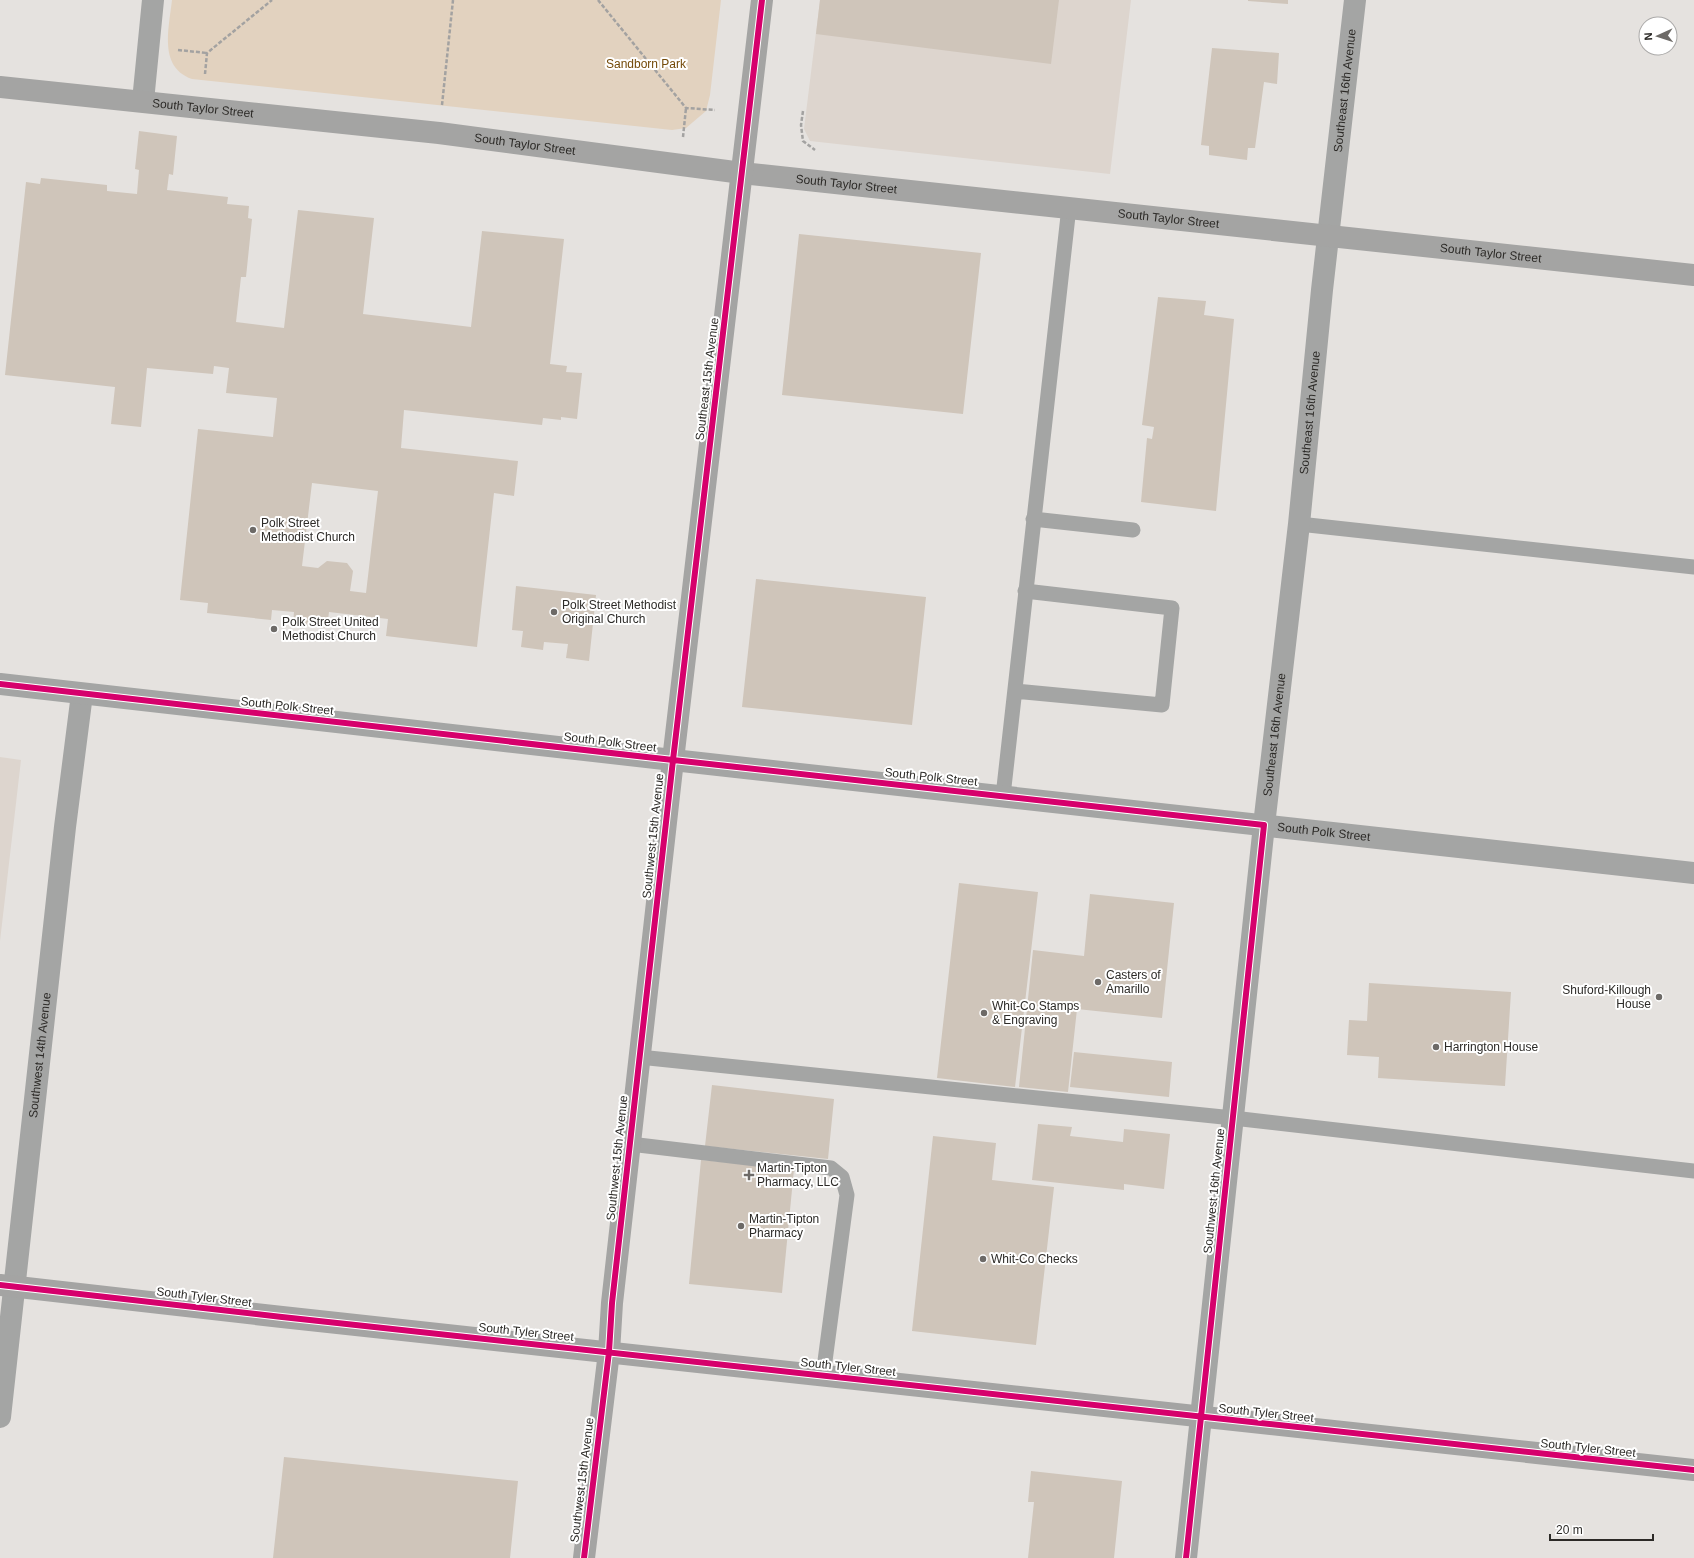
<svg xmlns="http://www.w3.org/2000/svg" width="1694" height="1558" font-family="Helvetica,sans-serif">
	<rect width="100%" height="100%" fill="#e5e2df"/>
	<path fill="#ddd5ce" d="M 820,0 L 1131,0 L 1110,174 L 810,141 L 804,129 Z
		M 0,757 L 21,760 L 0,941 Z"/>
	<path fill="#e2d2bf" d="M 172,0 L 721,0 L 710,95 L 706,111 L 686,128 L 672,130 L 192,79 C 158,67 169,28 172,0 Z"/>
	<path fill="#cfc5ba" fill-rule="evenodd" d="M 820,0 L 1059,0 L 1051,64 L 816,34 Z
		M 1248,0 L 1288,0 L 1288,4 L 1248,1 Z
		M 1212,48 L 1279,53 L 1277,84 L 1264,82 L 1255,148 L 1248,148 L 1247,160 L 1209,155 L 1209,146 L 1201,145 Z
		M 139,131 L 177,136 L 173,175 L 169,174 L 167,190 L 228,197 L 227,204 L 249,206 L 248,218 L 252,219 L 246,277 L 241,277 L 236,322 L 284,328 L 298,210 L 374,218 L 363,314 L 471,327 L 482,231 L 564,239 L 550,364 L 567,366 L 566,372 L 582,373 L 577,419 L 561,417 L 561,420 L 543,418 L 542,425 L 404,410 L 401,448 L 518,461 L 514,496 L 494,493 L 477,647 L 386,636 L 388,619 L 329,612 L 327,628 L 293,624 L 294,612 L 272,610 L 271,620 L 207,613 L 208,603 L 180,600 L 198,429 L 273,437 L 277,398 L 226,393 L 229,368 L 214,366 L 213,374 L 147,368 L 141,427 L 111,424 L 115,387 L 5,375 L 26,182 L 40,184 L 41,178 L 107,185 L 107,191 L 137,194 L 139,170 L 135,169 ZM 312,483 L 378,491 L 366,593 L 350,591 L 353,571 L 347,563 L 327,561 L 318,568 L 302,566 Z
		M 799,234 L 981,253 L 963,414 L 782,395 Z
		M 1158,297 L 1206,301 L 1204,315 L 1234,319 L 1216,511 L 1141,502 L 1147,438 L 1152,439 L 1154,427 L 1142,425 Z
		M 756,579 L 926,597 L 912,725 L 742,707 Z
		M 516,586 L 596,595 L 589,661 L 566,658 L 568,644 L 544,642 L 543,650 L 521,647 L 523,631 L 512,630 Z
		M 959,883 L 1038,892 L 1015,1087 L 937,1078 Z
		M 1090,894 L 1174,903 L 1162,1018 L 1077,1009 L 1068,1092 L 1019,1087 L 1033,950 L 1084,956 Z
		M 1369,983 L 1511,992 L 1505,1086 L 1378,1078 L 1379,1057 L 1347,1055 L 1349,1020 L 1367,1021 Z
		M 1074,1052 L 1172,1062 L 1169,1097 L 1070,1087 Z
		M 712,1085 L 834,1099 L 828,1159 L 705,1146 Z
		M 1038,1124 L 1072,1127 L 1070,1136 L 1123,1142 L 1124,1129 L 1170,1134 L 1164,1189 L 1124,1184 L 1124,1190 L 1032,1180 Z
		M 933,1136 L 996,1143 L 992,1180 L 1054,1187 L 1036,1345 L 912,1331 Z
		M 701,1160 L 794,1169 L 782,1293 L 689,1284 Z
		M 284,1457 L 518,1481 L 510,1558 L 273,1558 Z
		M 1031,1471 L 1122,1481 L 1114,1558 L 1028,1558 L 1034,1502 L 1028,1502 Z"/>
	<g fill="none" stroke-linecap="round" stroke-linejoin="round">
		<path stroke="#a3a2a1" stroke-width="2.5" stroke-dasharray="4 2" stroke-linecap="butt" d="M 598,0 L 686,108 L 715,110
			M 178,50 L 207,53
			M 205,74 L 207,53 L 272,0
			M 442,105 L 453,0
			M 803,111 L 801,125 L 803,141 L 815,150
			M 683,137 L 686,108"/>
		<path stroke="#a4a5a4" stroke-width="15" d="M 1033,519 L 1133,530
			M 1299,524 L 1694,567
			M 1015,691 L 1162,705 L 1172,608 L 1025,591
			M 1003,796 L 1069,207
			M 639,1057 L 1233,1118 L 1694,1171
			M 630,1144 L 831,1168 L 842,1177 L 847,1195 L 823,1376"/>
		<path stroke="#a4a5a4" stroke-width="22" id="s1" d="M 0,1417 L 65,827 L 82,694"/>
		<g stroke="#a4a5a4" stroke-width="22">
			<path d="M 143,101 L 153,0"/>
			<path id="s2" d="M 0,684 L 673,760 L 1694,873"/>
			<path id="s3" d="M 1186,1558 L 1264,825 L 1299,524 L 1322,290 L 1355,0"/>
		</g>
		<g stroke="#a4a4a3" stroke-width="22">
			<path id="s4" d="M 0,87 L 439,133 L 742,173 L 1694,275"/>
			<path d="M 0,1285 L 282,1317 L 1694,1470"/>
			<path d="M 584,1558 L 609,1352 L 612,1303 L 673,760 L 762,0"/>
		</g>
		<g stroke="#fff" stroke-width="8">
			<path id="cycleway" d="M 0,684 L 673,760 L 1264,825 L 1186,1558
				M 0,1285 L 282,1317 L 1694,1470
				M 584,1558 L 609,1352 L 612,1303 L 673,760 L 762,0"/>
		</g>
		<use href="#cycleway" stroke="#d6006c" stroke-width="6"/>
	</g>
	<g fill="#6d6a67" stroke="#fff" stroke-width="1.5">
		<circle cx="253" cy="530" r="4"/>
		<circle cx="554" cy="612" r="4"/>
		<circle cx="274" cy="629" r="4"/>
		<circle cx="1098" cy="982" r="4"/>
		<circle cx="1659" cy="997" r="4"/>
		<circle cx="984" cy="1013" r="4"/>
		<circle cx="1436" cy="1047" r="4"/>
		<path d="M747 1169h4v4h4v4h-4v4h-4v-4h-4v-4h4z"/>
		<circle cx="741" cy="1226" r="4"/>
		<circle cx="983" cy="1259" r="4"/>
	</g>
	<g text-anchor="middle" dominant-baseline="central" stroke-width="4" stroke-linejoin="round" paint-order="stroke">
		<g font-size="12" fill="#744a09" stroke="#fff">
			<text x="646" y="64">Sandborn Park</text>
		</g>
		<g font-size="12" fill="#2c2a27" stroke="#fff">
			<text stroke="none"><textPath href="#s3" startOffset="1476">Southeast 16th Avenue</textPath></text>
			<text stroke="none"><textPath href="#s4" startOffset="204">South Taylor Street</textPath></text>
			<text stroke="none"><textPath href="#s4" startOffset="528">South Taylor Street</textPath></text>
			<text stroke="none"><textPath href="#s4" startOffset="852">South Taylor Street</textPath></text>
			<text stroke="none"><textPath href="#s4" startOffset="1176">South Taylor Street</textPath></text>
			<text stroke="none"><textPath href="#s4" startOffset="1500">South Taylor Street</textPath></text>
			<text transform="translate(707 379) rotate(-83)">Southeast 15th Avenue</text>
			<text stroke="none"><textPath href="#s3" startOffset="1152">Southeast 16th Avenue</textPath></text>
			<text transform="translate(287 706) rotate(6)">South Polk Street</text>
			<text stroke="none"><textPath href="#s3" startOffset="828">Southeast 16th Avenue</textPath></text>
			<text transform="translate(610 742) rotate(7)">South Polk Street</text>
			<text transform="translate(931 777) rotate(6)">South Polk Street</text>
			<text stroke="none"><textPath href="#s2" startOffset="1332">South Polk Street</textPath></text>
			<text transform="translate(653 836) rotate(-84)">Southwest 15th Avenue</text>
			<text stroke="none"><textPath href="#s1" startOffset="364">Southwest 14th Avenue</textPath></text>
			<text transform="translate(617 1158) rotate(-84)">Southwest 15th Avenue</text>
			<text transform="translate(1214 1191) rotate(-84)">Southwest 16th Avenue</text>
			<text transform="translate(204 1297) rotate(7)">South Tyler Street</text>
			<text transform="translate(526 1332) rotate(6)">South Tyler Street</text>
			<text transform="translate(848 1367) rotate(6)">South Tyler Street</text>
			<text transform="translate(1266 1413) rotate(6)">South Tyler Street</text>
			<text transform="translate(1588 1448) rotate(6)">South Tyler Street</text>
			<text transform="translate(582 1480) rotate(-83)">Southwest 15th Avenue</text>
		</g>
		<g font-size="12" fill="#2c2a27" stroke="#fff" text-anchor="start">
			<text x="261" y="523">Polk Street<tspan x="261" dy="14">Methodist Church</tspan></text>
			<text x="562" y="605">Polk Street Methodist<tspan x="562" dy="14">Original Church</tspan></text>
			<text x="282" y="622">Polk Street United<tspan x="282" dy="14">Methodist Church</tspan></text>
			<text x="1106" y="975">Casters of<tspan x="1106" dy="14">Amarillo</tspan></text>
			<text x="1651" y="990" text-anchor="end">Shuford-Killough<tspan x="1651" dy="14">House</tspan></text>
			<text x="992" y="1006">Whit-Co Stamps<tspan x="992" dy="14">&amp; Engraving</tspan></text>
			<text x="1444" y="1047">Harrington House</text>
			<text x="757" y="1168">Martin-Tipton<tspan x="757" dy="14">Pharmacy, LLC</tspan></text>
			<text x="749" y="1219">Martin-Tipton<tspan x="749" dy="14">Pharmacy</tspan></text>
			<text x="991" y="1259">Whit-Co Checks</text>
		</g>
	</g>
	<g transform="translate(1658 36) rotate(267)"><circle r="19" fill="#ffffff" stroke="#abaaa9"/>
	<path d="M0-3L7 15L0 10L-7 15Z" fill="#6d6a67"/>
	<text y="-6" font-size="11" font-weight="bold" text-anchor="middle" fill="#2c2a27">N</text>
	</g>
	<path d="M1550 1534v6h103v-6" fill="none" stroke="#2c2a27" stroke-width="2"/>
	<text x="1556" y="1534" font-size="12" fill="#2c2a27" stroke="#ffffff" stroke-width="3" paint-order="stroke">20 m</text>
</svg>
